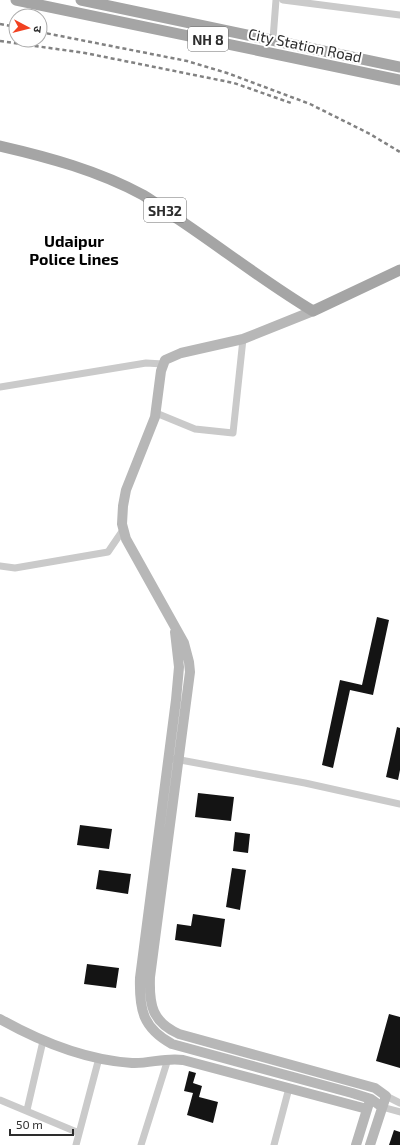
<svg xmlns="http://www.w3.org/2000/svg" width="400" height="1145" font-family="'Exo 2','Noto Sans Devanagari',sans-serif">
	<rect width="100%" height="100%" fill="#fff"/>
	<path fill="#141414" d="M 377,617 L 389,620 L 373,695 L 350,690 L 333,768 L 322,765 L 340,680 L 362,685 Z
		M 397,727 L 400,728 L 400,770 L 398,780 L 386,777 Z
		M 198,793 L 234,797 L 231,821 L 195,817 Z
		M 80,825 L 112,829 L 109,849 L 77,845 Z
		M 235,832 L 250,834 L 248,853 L 233,851 Z
		M 232,868 L 246,870 L 240,910 L 226,907 Z
		M 99,870 L 131,874 L 128,894 L 96,889 Z
		M 193,914 L 225,919 L 221,947 L 175,940 L 177,924 L 191,926 Z
		M 87,964 L 119,968 L 116,988 L 84,984 Z
		M 389,1014 L 400,1017 L 400,1068 L 376,1061 Z
		M 189,1071 L 196,1073 L 193,1083 L 202,1086 L 199,1097 L 218,1102 L 213,1123 L 187,1115 L 193,1093 L 184,1091 Z
		M 394,1130 L 400,1132 L 400,1145 L 389,1145 Z"/>
	<g fill="none" stroke-linecap="round" stroke-linejoin="round">
		<path stroke="#cacaca" stroke-width="7" d="M 283,0 L 400,15
			M 273,39 L 276,0
			M 0,387 L 146,363 L 163,364
			M 156,413 L 195,429 L 233,433 L 243,339
			M 0,566 L 15,568 L 108,552 L 123,530
			M 175,759 L 305,783 L 400,804
			M 386,1096 L 400,1103
			M 0,1100 L 79,1133
			M 382,1107 L 400,1112
			M 27,1110 L 43,1041
			M 76,1145 L 99,1058
			M 141,1145 L 168,1059
			M 274,1145 L 289,1088"/>
		<path stroke="#b7b7b7" stroke-width="10" d="M 313,311 L 243,339 L 181,353 L 165,360 L 161,371 L 155,417 L 126,490 L 123,506 L 122,524 L 126,539 L 184,643 L 189,662 L 190,672 L 150,977 C 149,1005 152,1022 179,1034 L 375,1088 L 386,1096 L 370,1145
			M 175,632 L 179,667 L 176,700 L 140,978 C 139,1010 143,1028 172,1044 L 352,1093 L 371,1099 L 382,1107
			M 0,1019 C 41,1042 85,1060 132,1063 C 149,1064 166,1057 183,1060 L 367,1109
			M 356,1145 L 369,1103"/>
		<path stroke="#a5a5a5" stroke-width="11" d="M 16,0 L 400,80
			M 81,0 L 400,67
			M 0,146 C 48,157 99,171 143,195 C 155,202 166,211 178,219 C 223,249 266,283 313,311 L 400,270"/>
		<path stroke="#828282" stroke-width="2.5" stroke-dasharray="4 3" stroke-linecap="butt" d="M 0,24 L 16,27
			M 40,32 L 187,61 L 227,73 L 310,104 L 370,134 L 400,152
			M 0,41 L 85,53 L 234,83 L 291,103"/>
	</g>
	<g text-anchor="middle" dominant-baseline="central" stroke-width="4" stroke-linejoin="round" paint-order="stroke">
		<g fill="#fff" stroke="#6c6c6c" stroke-width="1">
			<rect x="188" y="27" width="40" height="24" rx="3"/>
			<rect x="144" y="198" width="42" height="24" rx="3"/>
		</g>
		<g font-size="14" font-weight="bold" fill="#2d2d2d">
			<text x="208" y="39">NH 8</text>
			<text x="165" y="210">SH32</text>
		</g>
		<g font-size="15" fill="#2d2d2d" stroke="#fff">
			<text transform="translate(305 45) rotate(12)">City Station Road</text>
		</g>
		<g font-size="16" font-weight="bold" fill="#000" stroke="#fff">
			<text x="74" y="240">Udaipur<tspan x="74" dy="18">Police Lines</tspan></text>
		</g>
	</g>
	<g transform="translate(28 28) rotate(97)"><circle r="19" fill="#ffffff" stroke="#ababab"/>
	<path d="M0-3L7 15L0 10L-7 15Z" fill="#f14121"/>
	<text y="-6" font-size="11" font-weight="bold" text-anchor="middle" fill="#2d2d2d">उ</text>
	</g>
	<path d="M10 1129v6h63v-6" fill="none" stroke="#2d2d2d" stroke-width="2"/>
	<text x="16" y="1129" font-size="12" fill="#2d2d2d" stroke="#ffffff" stroke-width="3" paint-order="stroke">50 m</text>
</svg>
